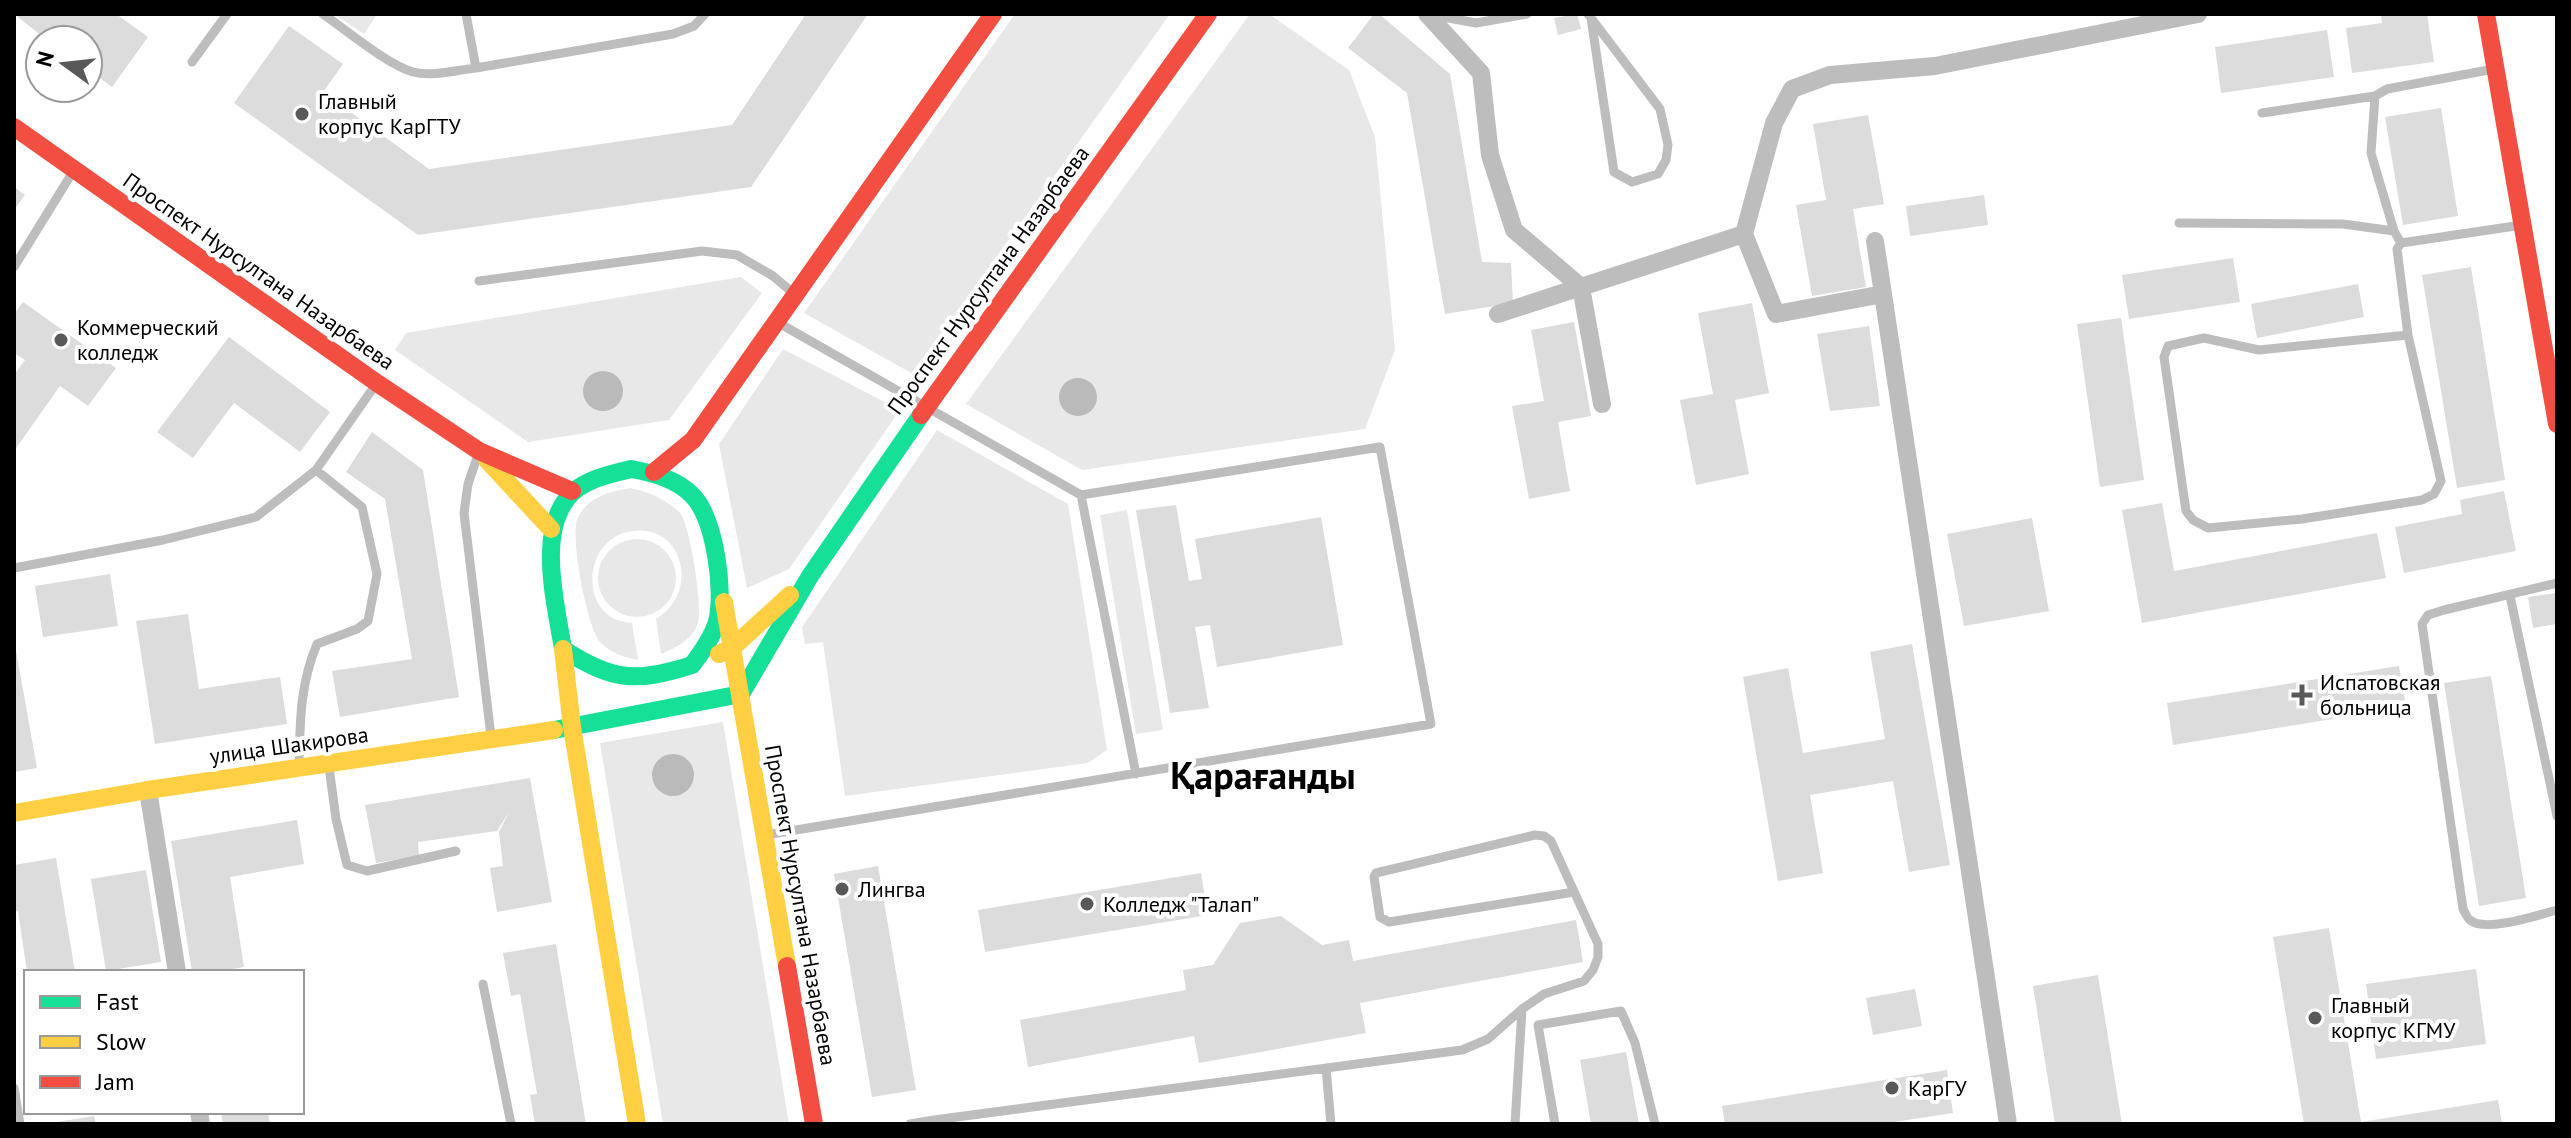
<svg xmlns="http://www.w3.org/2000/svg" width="2571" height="1138" font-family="'PT Sans',sans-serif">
	<rect width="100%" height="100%" fill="#fff"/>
	<path fill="#e8e8e8" d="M 334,14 L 377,14 L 364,34 Z
		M 1015,14 L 1170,14 L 913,374 L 804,313 Z
		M 1250,14 L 1269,14 L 1349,70 L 1375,137 L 1395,350 L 1365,429 L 1082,470 L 966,404 Z
		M 741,277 L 762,293 L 669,420 L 528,442 L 395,350 L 406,333 Z
		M 783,349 L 900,410 L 789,569 L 747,588 L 719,444 Z
		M 937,430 L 1068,504 L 1107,750 L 1088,763 L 845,796 L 823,642 L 805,644 L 802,627 Z
		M 630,488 C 647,491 668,500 680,513 C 690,524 703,608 698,623 C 693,639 676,648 661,654 L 656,619 C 700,594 684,523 632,531 C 581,538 577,620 632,623 L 638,660 C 624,657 610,653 600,642 C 587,627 569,534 578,517 C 589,496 610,492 630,488 Z
		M 1127,510 L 1163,730 L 1136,734 L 1100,515 Z
		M598 578a39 39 0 1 1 78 0a39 39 0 1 1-78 0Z
		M 723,722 L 789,1124 L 663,1124 L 600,743 Z"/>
	<path fill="#bababa" d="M583 391a20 20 0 1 1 40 0a20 20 0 1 1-40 0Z
		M1059 397a19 19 0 1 1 38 0a19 19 0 1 1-38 0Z
		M652 775a21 21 0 1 1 42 0a21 21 0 1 1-42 0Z"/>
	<path fill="#dcdcdc" d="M 14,14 L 116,14 L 148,37 L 112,87 L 88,69 L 88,40 L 47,40 Z
		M 806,14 L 868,14 L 751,187 L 418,235 L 234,103 L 289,26 L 343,64 L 323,92 L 429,169 L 732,125 Z
		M 1374,14 L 1379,14 L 1450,74 L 1482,262 L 1511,263 L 1513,303 L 1445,314 L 1407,93 L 1348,48 Z
		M 1577,14 L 1581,29 L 1558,35 L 1554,18 Z
		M 2381,14 L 2427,14 L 2434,62 L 2352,73 L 2346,28 L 2382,23 Z
		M 2327,30 L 2334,77 L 2221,93 L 2215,47 Z
		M 2441,108 L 2458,216 L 2403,225 L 2385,117 Z
		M 1868,115 L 1884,204 L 1853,209 L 1866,287 L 1812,296 L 1796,205 L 1826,200 L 1813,124 Z
		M 14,187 L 25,195 L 14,210 Z
		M 1984,195 L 1988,225 L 1910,236 L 1906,206 Z
		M 2233,258 L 2240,302 L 2129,319 L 2122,275 Z
		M 2471,267 L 2505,480 L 2457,488 L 2422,275 Z
		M 2358,284 L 2364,317 L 2257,338 L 2251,304 Z
		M 23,302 L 116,368 L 88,406 L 60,386 L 14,451 L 14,375 L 25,360 L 14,353 L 14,314 Z
		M 1752,303 L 1769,393 L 1735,400 L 1749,474 L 1696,485 L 1680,400 L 1713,394 L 1698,313 Z
		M 2121,318 L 2144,480 L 2100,487 L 2077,324 Z
		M 1574,322 L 1591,416 L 1558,422 L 1570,491 L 1529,499 L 1512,406 L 1544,401 L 1531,330 Z
		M 1869,326 L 1880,406 L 1830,411 L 1817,334 Z
		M 229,337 L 330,412 L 300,452 L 234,403 L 193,458 L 157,432 Z
		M 372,432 L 423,470 L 459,697 L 340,717 L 332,671 L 412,659 L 385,499 L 346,472 Z
		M 2504,491 L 2516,551 L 2404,573 L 2395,527 L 2462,514 L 2460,500 Z
		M 2162,503 L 2174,571 L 2377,533 L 2386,578 L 2142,623 L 2122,510 Z
		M 1176,505 L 1189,581 L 1202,579 L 1195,539 L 1321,517 L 1343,645 L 1217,667 L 1210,625 L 1195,627 L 1209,708 L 1170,713 L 1136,510 Z
		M 2032,518 L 2049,611 L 1964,626 L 1947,534 Z
		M 110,574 L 118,626 L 43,637 L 35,586 Z
		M 2557,593 L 2557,624 L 2533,628 L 2528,597 Z
		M 188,614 L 199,689 L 280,677 L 287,724 L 155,744 L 136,621 Z
		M 14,639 L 37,768 L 14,772 Z
		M 1912,644 L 1950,865 L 1909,872 L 1893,781 L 1810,795 L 1823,873 L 1778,881 L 1743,677 L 1788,668 L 1803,753 L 1885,739 L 1870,652 Z
		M 2399,666 L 2406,707 L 2173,745 L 2167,703 Z
		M 2491,676 L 2526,898 L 2479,906 L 2444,683 Z
		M 530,778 L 552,902 L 497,912 L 490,868 L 503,866 L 499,832 L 509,812 L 497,831 L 418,842 L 419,856 L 376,863 L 365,805 Z
		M 297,820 L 304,864 L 230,877 L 244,967 L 215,972 L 192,972 L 171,841 Z
		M 56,858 L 75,972 L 27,972 L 18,911 L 14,912 L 14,865 Z
		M 878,866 L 916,1090 L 872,1097 L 834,874 Z
		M 146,870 L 161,962 L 106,971 L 91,879 Z
		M 1201,873 L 1208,915 L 985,952 L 978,910 Z
		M 1281,916 L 1322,945 L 1349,940 L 1353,961 L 1576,920 L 1583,962 L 1360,1003 L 1366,1033 L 1199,1063 L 1194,1036 L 1028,1067 L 1020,1020 L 1186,990 L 1183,970 L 1213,965 L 1240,923 Z
		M 2329,928 L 2361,1122 L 2498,1100 L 2502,1124 L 2304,1124 L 2273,937 Z
		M 556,944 L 586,1124 L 535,1124 L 530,1095 L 537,1094 L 520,994 L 511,996 L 503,953 Z
		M 2476,969 L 2486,1044 L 2376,1059 L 2366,984 Z
		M 2098,975 L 2122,1124 L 2055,1124 L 2033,986 Z
		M 1915,989 L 1922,1026 L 1873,1035 L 1866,998 Z
		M 1626,1052 L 1639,1124 L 1591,1124 L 1580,1060 Z
		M 1947,1070 L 1953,1113 L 1881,1124 L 1725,1124 L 1722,1106 Z
		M 221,1112 L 268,1112 L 270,1124 L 223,1124 Z
		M 94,1116 L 96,1124 L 57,1124 L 57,1122 Z"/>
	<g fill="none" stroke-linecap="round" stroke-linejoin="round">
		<path stroke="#bdbdbd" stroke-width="9" d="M 323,14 C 346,30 388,65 413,72 C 433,77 456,70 476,68
			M 466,14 L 476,68 L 673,34 L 694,26 L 705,14
			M 1588,14 L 1660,109 L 1668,145 L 1666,160 L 1658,174 L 1632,182 L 1614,172 L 1591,18
			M 1432,15 L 1476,23 L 1527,14
			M 192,62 L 227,14
			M 2262,113 L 2375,96
			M 2179,223 L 2343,224 L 2394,231
			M 2401,243 L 2394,231 L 2371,153 L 2375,96 L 2387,89 L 2494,69
			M 14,267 L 74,170
			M 479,281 L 702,251 L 737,255 L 773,276 L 792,292
			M 2408,335 L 2259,350 L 2204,338 L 2168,346 L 2164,357 L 2186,511 L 2193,520 L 2208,528 L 2302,519 L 2422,500 L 2434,494 L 2441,481 L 2408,335 L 2397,249 L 2401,243 L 2522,225
			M 478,455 L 468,484 L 464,513 L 491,736
			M 1081,495 L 1136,774
			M 14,568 L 163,540 L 256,517 L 316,470 L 376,384
			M 2557,583 L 2444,610 L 2428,615 L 2422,624 L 2463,909 C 2464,911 2468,919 2470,920 C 2485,933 2538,915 2557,910
			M 2510,596 L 2557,816
			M 299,765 C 300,722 300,684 317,644 L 357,629 L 368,621 L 377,574 L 362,507 L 316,470
			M 329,767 L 336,819 L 347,865 L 367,871 L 456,851
			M 766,835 L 1431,724 L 1380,447 L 1081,495 L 777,322
			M 483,984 L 511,1124
			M 1326,1068 L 1331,1124
			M 14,1088 L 20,1124
			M 934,1120 L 1462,1050 L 1488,1039 L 1522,1009 L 1544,994 L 1584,981 L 1593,970 L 1598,957 L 1598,944 L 1551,841 L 1544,836 L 1535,835 L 1376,873 L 1374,877 L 1380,917 L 1389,922 L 1574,892
			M 910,1124 L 934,1120 L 936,1124
			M 1515,1124 L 1522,1009
			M 1555,1124 L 1538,1025 L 1621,1011 L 1635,1043 L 1655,1124"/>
		<path stroke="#bdbdbd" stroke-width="18" d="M 1427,14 L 1481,73 L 1490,155 L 1514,230 L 1581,287 L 1602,404
			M 1744,234 L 1774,123 L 1792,89 L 1830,75 L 1935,66 L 2198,14
			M 1875,241 L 2008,1124
			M 1498,314 L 1744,234 L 1776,314 L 1883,294
			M 148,790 L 177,972
			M 199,1112 L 201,1124"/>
		<path stroke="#16e098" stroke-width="18" d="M 631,469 C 653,473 677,479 693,496 C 715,520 725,591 717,622 C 712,638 702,652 692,665 C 636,683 612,681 563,649 C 556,604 535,527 573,492 C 589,478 611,474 631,469 Z
			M 554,730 L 741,694 L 810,576 L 921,415"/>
		<path stroke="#ffcf43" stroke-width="18" d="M 487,460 L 551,529
			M 724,602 L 787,966
			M 563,649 L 572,727 L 637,1124
			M 719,654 L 732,648 L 790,595
			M 14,813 L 148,790 L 554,730"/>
		<path stroke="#f24e42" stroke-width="18" d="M 2486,14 L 2557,424
			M 14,127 L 377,383 L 479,451 L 572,491
			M 921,415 L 1208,14
			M 654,472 L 693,440 L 993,14
			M 787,966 L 814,1124"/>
	</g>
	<g fill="#595959" stroke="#fff" stroke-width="3">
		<circle cx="302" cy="114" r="8"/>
		<circle cx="61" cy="340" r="8"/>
		<path d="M2298 683h8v8h8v8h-8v8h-8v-8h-8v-8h8z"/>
		<circle cx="842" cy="889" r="8"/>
		<circle cx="1087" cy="904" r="8"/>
		<circle cx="2315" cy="1018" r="8"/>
		<circle cx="1892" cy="1088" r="8"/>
	</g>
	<g text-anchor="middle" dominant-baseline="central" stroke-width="8" stroke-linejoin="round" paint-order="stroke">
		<g font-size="22" fill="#000" stroke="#fff" text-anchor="start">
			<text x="318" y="101">Главный<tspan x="318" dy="25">корпус КарГТУ</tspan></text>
			<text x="77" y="327">Коммерческий<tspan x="77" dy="25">колледж</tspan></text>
			<text x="2320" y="682">Испатовская<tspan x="2320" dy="25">больница</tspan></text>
			<text x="858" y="889">Лингва</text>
			<text x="1103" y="904">Колледж "Талап"</text>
			<text x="2331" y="1005">Главный<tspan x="2331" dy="25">корпус КГМУ</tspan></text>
			<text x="1908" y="1088">КарГУ</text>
		</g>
		<g font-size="22" fill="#000" stroke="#fff">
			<text transform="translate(259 271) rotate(35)">Проспект Нурсултана Назарбаева</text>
			<text transform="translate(988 280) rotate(-54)">Проспект Нурсултана Назарбаева</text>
			<text transform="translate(289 745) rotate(-8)">улица Шакирова</text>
			<text transform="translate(801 905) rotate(80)">Проспект Нурсултана Назарбаева</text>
		</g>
		<g font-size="38" font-weight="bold" fill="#000" stroke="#fff">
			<text x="1263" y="774">Қарағанды</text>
		</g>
	</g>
	<rect width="2571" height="1138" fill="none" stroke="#000000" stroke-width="32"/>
	<rect x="24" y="970" width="280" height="144" fill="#ffffff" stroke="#999999" stroke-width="2"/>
	<rect x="40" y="996" width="40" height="12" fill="#16e098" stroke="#999999" stroke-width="2"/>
	<text x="96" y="1010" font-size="24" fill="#000000">Fast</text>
	<rect x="40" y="1036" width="40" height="12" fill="#ffcf43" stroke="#999999" stroke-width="2"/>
	<text x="96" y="1050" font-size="24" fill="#000000">Slow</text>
	<rect x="40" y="1076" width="40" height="12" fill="#f24e42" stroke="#999999" stroke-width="2"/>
	<text x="96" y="1090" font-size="24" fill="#000000">Jam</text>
	<g transform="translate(64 64) rotate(285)"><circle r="38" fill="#ffffff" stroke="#999999" stroke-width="2"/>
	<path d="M0-6L14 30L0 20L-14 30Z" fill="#595959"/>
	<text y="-12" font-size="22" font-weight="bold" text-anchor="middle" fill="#000000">N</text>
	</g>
</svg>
